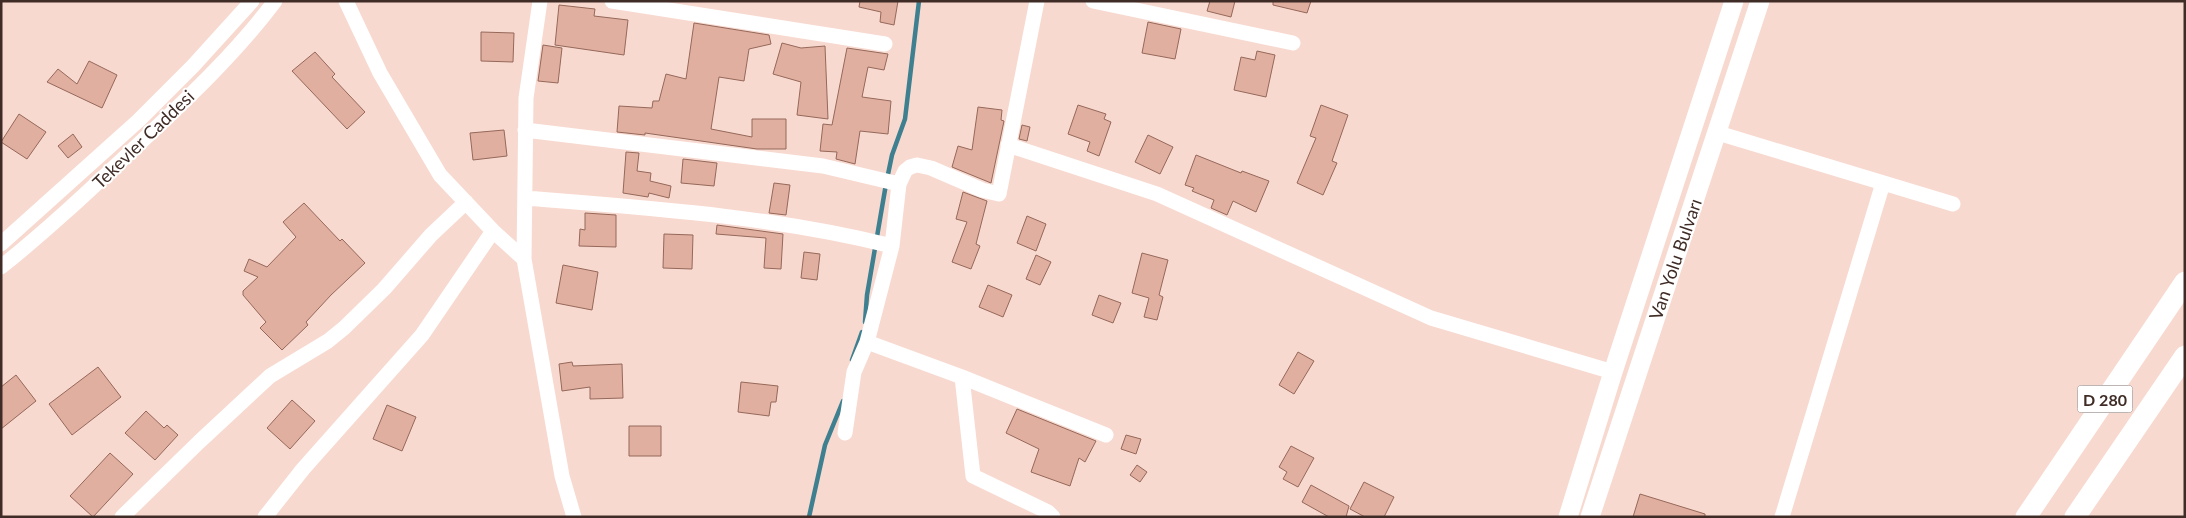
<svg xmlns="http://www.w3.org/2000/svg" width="2186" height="518" font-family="Lato,sans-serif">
	<rect width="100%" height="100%" fill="#f8d9cf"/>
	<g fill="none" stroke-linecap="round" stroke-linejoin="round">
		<path stroke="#3e7f90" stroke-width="4.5" d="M 865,322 L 867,295 L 886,184 L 892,155 L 905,119 L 919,1
			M 852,360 L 862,332
			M 809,517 L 825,445 L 843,401"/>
	</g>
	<path fill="#e0afa0" stroke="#95685a" d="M 860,1 L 898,1 L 894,25 L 880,22 L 881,12 L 859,7 Z
		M 1210,1 L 1235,1 L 1231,17 L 1207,11 Z
		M 1273,1 L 1311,1 L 1307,13 L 1273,5 Z
		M 559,5 L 595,9 L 594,16 L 628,20 L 624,55 L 555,45 Z
		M 1148,22 L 1181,29 L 1175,59 L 1142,53 Z
		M 694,23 L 769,35 L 771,44 L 749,49 L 744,81 L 719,77 L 711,129 L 752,137 L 752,119 L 786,119 L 786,149 L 757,149 L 645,133 L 645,135 L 617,132 L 619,106 L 652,108 L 653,101 L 659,101 L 666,74 L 686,79 Z
		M 481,32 L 514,33 L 513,62 L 481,61 Z
		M 782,43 L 801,48 L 825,46 L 828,119 L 797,115 L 801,82 L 773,74 Z
		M 543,45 L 562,48 L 558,83 L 538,81 Z
		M 847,48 L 888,54 L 884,70 L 868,67 L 862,97 L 891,101 L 888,134 L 860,131 L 855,164 L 836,159 L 837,152 L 820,151 L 823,124 L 832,125 Z
		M 1257,51 L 1275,55 L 1266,97 L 1234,90 L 1241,57 L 1255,60 Z
		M 315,52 L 335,74 L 332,77 L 365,112 L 347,129 L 292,71 Z
		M 89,61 L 117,75 L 102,108 L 47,82 L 58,69 L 77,84 Z
		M 1078,105 L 1106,114 L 1104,119 L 1111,122 L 1099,156 L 1087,151 L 1090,142 L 1068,134 Z
		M 1321,105 L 1348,115 L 1332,161 L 1337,163 L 1323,195 L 1297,183 L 1316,138 L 1310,136 Z
		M 978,107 L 1002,110 L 1001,120 L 1004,121 L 991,183 L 952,167 L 958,146 L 972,150 Z
		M 19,114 L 46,132 L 27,159 L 1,142 Z
		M 1022,125 L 1030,127 L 1027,141 L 1019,139 Z
		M 504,130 L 507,156 L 473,160 L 470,133 Z
		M 73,134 L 82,147 L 68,158 L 58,146 Z
		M 1148,135 L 1173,147 L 1160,174 L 1135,162 Z
		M 626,152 L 639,153 L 637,171 L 651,173 L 650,181 L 671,186 L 669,198 L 649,193 L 648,197 L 623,193 Z
		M 1196,155 L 1241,173 L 1242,171 L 1269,181 L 1256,212 L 1233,201 L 1227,215 L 1211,208 L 1214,200 L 1192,191 L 1194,188 L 1185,185 Z
		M 683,159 L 717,163 L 714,186 L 681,183 Z
		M 774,183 L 790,185 L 786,215 L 769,213 Z
		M 963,192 L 987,201 L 976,244 L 980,246 L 971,269 L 952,262 L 967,222 L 956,219 Z
		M 304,203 L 340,241 L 342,239 L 365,263 L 331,295 L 306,322 L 308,325 L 282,350 L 260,328 L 266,322 L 243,295 L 243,291 L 258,277 L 244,271 L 249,259 L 267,267 L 296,237 L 283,222 Z
		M 585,213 L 616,215 L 616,247 L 579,246 L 580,229 L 585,230 Z
		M 1027,216 L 1046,224 L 1036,251 L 1017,243 Z
		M 717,225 L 783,234 L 781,269 L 764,268 L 766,238 L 716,234 Z
		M 664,234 L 693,235 L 692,269 L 663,268 Z
		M 804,252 L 820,254 L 817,280 L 801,278 Z
		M 1142,253 L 1168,260 L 1159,295 L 1163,297 L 1157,320 L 1144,317 L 1149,298 L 1132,293 Z
		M 1036,255 L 1051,262 L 1040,285 L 1026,279 Z
		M 563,265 L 598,272 L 592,310 L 556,303 Z
		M 988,285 L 1012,295 L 1003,317 L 979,307 Z
		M 1099,295 L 1121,303 L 1113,323 L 1092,315 Z
		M 1298,352 L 1314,361 L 1294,394 L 1279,385 Z
		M 572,362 L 573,366 L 622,364 L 623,398 L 590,399 L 590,387 L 562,391 L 559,364 Z
		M 98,367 L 121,397 L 72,435 L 49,404 Z
		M 16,375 L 36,401 L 1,429 L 1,387 Z
		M 741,382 L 778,386 L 776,402 L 771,402 L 769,416 L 738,412 Z
		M 292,400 L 315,421 L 290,449 L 267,428 Z
		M 387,405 L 416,417 L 402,451 L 373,439 Z
		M 1017,409 L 1096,441 L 1085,462 L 1079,458 L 1070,486 L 1031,472 L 1039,449 L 1006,433 Z
		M 146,411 L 164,428 L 167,425 L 178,435 L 155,460 L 125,433 Z
		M 629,426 L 661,426 L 661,456 L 629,456 Z
		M 1126,435 L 1141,439 L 1136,454 L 1121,449 Z
		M 1291,446 L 1314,458 L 1298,487 L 1283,479 L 1287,472 L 1279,467 Z
		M 110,453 L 133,474 L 93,517 L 70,496 Z
		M 1137,465 L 1147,472 L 1140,482 L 1130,475 Z
		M 1364,482 L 1394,497 L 1384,517 L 1365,517 L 1350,509 Z
		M 1311,485 L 1349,506 L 1346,517 L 1329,517 L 1302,502 Z
		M 1640,494 L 1705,514 L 1705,517 L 1633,517 Z"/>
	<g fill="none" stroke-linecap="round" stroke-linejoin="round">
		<path stroke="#fff" stroke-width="15" d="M 346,1 L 380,73 L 440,175 L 493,231 L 524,259
			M 540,1 L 526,98 L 524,259 L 562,476 L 574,517
			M 612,1 L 885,44
			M 1093,1 L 1293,43
			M 525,130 L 823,166 L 899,184
			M 1718,133 L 1953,204
			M 1008,145 L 1157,194 L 1431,318 L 1613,372
			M 525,198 C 648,208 772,216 892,246
			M 1,244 L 138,121 L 193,66 L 252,1
			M 1,267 C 50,228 95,185 141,142 C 188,98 236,53 275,1
			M 867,342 L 962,377 L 973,476 L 1048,512 L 1053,517
			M 962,377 L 1106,435
			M 845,433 L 854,372 L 867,342 L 892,246 L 899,184 L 905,171 L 910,167 L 917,165 L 931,168 L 982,190 L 999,194 L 1037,1
			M 122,517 L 199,442 L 270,376 L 328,341 L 344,328 L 384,289 L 431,235 L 466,202
			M 265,517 L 303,469 L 422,335 L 493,231
			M 1782,517 L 1883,183"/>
		<path stroke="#fff" stroke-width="19" d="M 1568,517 L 1613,372 L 1734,1
			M 1590,517 L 1760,1"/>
		<path stroke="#fff" stroke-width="21" d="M 2026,517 L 2185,282
			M 2075,517 L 2185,356"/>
	</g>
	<g text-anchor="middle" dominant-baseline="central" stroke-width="4" stroke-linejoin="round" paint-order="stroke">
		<rect fill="#fff" stroke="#796b67" stroke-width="1" x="2077.5" y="385.5" width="55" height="27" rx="4"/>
		<g font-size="16" font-weight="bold" fill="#402c26">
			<text x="2105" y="399">D 280</text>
		</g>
		<g font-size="18" fill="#402c26" stroke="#fff">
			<text transform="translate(143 139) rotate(-44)">Tekevler Caddesi</text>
			<text transform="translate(1675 259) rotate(-71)">Van Yolu Bulvarı</text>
		</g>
	</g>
	<rect width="2186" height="518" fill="none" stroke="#402c26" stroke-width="5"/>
</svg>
